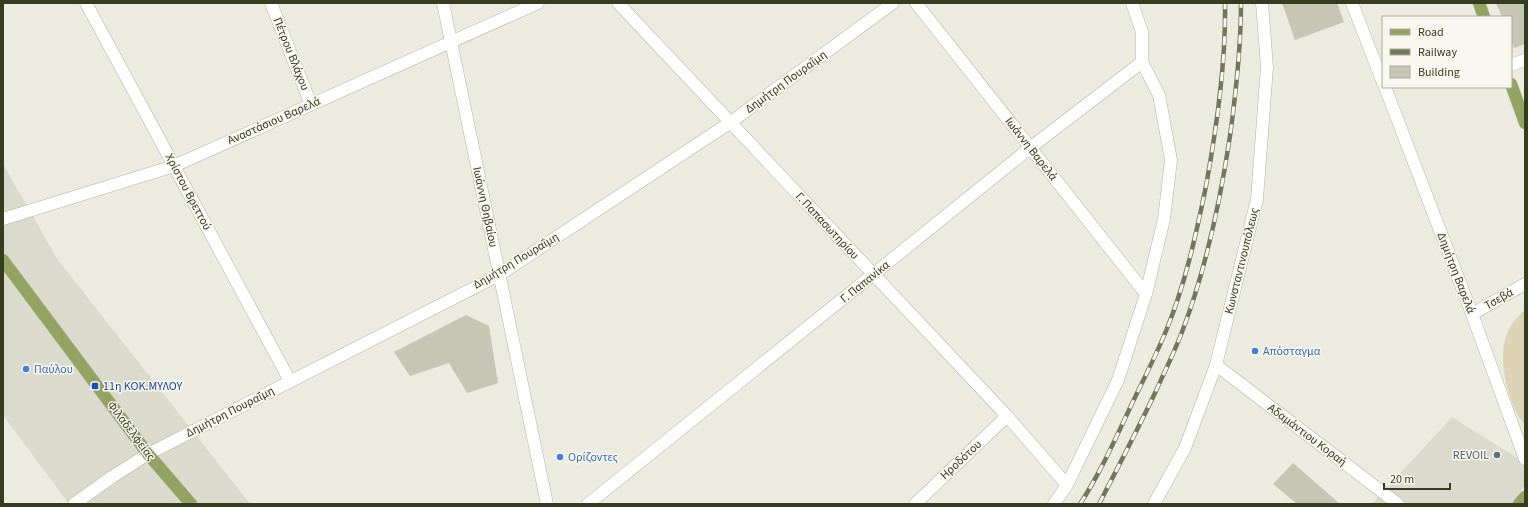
<svg xmlns="http://www.w3.org/2000/svg" width="1528" height="507" font-family="'Source Sans 3',sans-serif">
	<rect width="100%" height="100%" fill="#ebebdf"/>
	<path fill="#dbdbcd" d="M 3,164 L 58,260 L 247,500 L 252,504 L 69,504 L 3,415 Z
		M 1452,417 L 1525,463 L 1525,483 L 1516,504 L 1372,504 Z"/>
	<path fill="#ddd4b7" d="M 1525,310 L 1525,425 C 1509,407 1497,360 1506,337 C 1509,326 1516,317 1525,310 Z"/>
	<path fill="#c6c6b4" d="M 1282,3 L 1337,3 L 1344,22 L 1295,40 Z
		M 1496,3 L 1525,3 L 1525,44 L 1514,48 L 1511,40 L 1511,17 L 1502,17 Z
		M 466,315 L 489,326 L 498,383 L 467,393 L 449,363 L 410,376 L 394,352 Z
		M 1293,463 L 1340,504 L 1297,504 L 1273,484 Z"/>
	<g fill="none" stroke-linecap="round" stroke-linejoin="round">
		<g stroke="#b1b3a2" stroke-width="13">
			<path id="minor" d="M 86,3 L 290,381
				M 271,3 L 311,105
				M 443,3 L 547,504
				M 618,3 L 1007,416 L 1067,485
				M 916,3 L 1146,294
				M 1352,3 L 1383,83
				M 1511,65 L 1525,60
				M 1385,87 L 1472,314 L 1525,459
				M 3,219 L 174,166 L 538,3
				M 1472,314 L 1525,284
				M 1216,365 L 1398,504
				M 74,504 L 112,477 L 148,454 L 499,275 L 731,122 L 893,3
				M 588,504 L 1030,148 L 1142,62
				M 915,504 L 1007,416
				M 1054,504 L 1067,485 L 1118,380 L 1146,294 L 1164,219 L 1171,160 L 1159,95 L 1142,62 L 1142,32 L 1132,3
				M 1154,504 L 1185,448 L 1216,365 L 1257,199 L 1267,67 L 1262,3"/>
		</g>
		<g stroke="#c7c8c0" stroke-width="13">
			<path id="major" d="M 1479,3 L 1484,17
				M 1511,84 L 1525,123
				M 3,260 L 148,454 L 191,504
				M 1519,504 L 1525,497"/>
		</g>
		<use href="#minor" stroke="#fff" stroke-width="12"/>
		<use href="#major" stroke="#94a362" stroke-width="12"/>
		<g stroke="#71785a" stroke-width="4.5">
			<path id="rail" d="M 1080,504 C 1099,475 1114,442 1129,410 C 1141,384 1155,358 1166,331 C 1185,285 1196,235 1206,186 C 1217,126 1226,64 1225,3
				M 1099,504 C 1118,467 1137,431 1155,393 C 1164,373 1174,353 1182,332 C 1206,269 1220,203 1230,136 C 1236,92 1241,47 1241,3"/>
		</g>
		<use href="#rail" stroke="#f8f7ef" stroke-width="3" stroke-dasharray="9" stroke-linecap="butt"/>
	</g>
	<g fill="#3f7fe0" stroke="#f8f7ef" stroke-width="1.5">
		<circle cx="1255" cy="351" r="4"/>
		<circle cx="26" cy="369" r="4"/>
		<circle cx="560" cy="457" r="4"/>
	</g>
	<rect fill="#1a4fb4" stroke="#f8f7ef" stroke-width="1.5" x="91" y="382" width="8" height="8" rx="2"/>
	<circle fill="#5c6f8a" stroke="#f8f7ef" stroke-width="1.5" cx="1497" cy="455" r="4"/>
	<g text-anchor="middle" dominant-baseline="central" stroke-width="3" stroke-linejoin="round" paint-order="stroke">
		<g font-size="12" fill="#363c1f" stroke="#f8f7ef">
			<text transform="translate(291 54) rotate(68)">Πέτρου Βλάχου</text>
			<text transform="translate(786 82) rotate(-36)">Δημήτρη Πουραΐμη</text>
			<text transform="translate(274 121) rotate(-24)">Αναστάσιου Βαρελά</text>
			<text transform="translate(1031 149) rotate(52)">Ιωάννη Βαρελά</text>
			<text transform="translate(188 192) rotate(62)">Χρίστου Βρεττού</text>
			<text transform="translate(485 207) rotate(78)">Ιωάννη Θηβαίου</text>
			<text transform="translate(827 226) rotate(47)">Γ. Παπασωτηρίου</text>
			<text transform="translate(516 261) rotate(-31)">Δημήτρη Πουραΐμη</text>
			<text transform="translate(1242 261) rotate(-76)">Κωνσταντινουπόλεως</text>
			<text transform="translate(1456 273) rotate(69)">Δημήτρη Βαρελά</text>
			<text transform="translate(865 282) rotate(-39)">Γ. Παπανίκα</text>
			<text transform="translate(1499 299) rotate(-30)">Τσεβά</text>
			<text transform="translate(230 412) rotate(-27)">Δημήτρη Πουραΐμη</text>
			<text transform="translate(131 431) rotate(53)">Φιλαδελφείας</text>
			<text transform="translate(1307 435) rotate(37)">Αδαμάντιου Κοραή</text>
			<text transform="translate(961 460) rotate(-43)">Ηροδότου</text>
		</g>
		<g font-size="12" fill="#366cbe" stroke="#f8f7ef" text-anchor="start">
			<text x="1263" y="351">Απόσταγμα</text>
			<text x="34" y="369">Παύλου</text>
			<text x="568" y="457">Ορίζοντες</text>
		</g>
		<g font-size="12" fill="#164399" stroke="#f8f7ef" text-anchor="start">
			<text x="103" y="386">11η ΚΟΚ.ΜΥΛΟΥ</text>
		</g>
		<g font-size="12" fill="#4e5e75" stroke="#f8f7ef" text-anchor="end">
			<text x="1489" y="455">REVOIL</text>
		</g>
	</g>
	<rect width="1528" height="507" fill="none" stroke="#363c1f" stroke-width="8"/>
	<rect x="1382" y="16" width="130" height="72" fill="#f8f7ef" stroke="#aaac9c"/>
	<rect x="1390" y="29" width="20" height="6" fill="#94a362" stroke="#aaac9c"/>
	<text x="1418" y="36" font-size="12" fill="#363c1f">Road</text>
	<rect x="1390" y="49" width="20" height="6" fill="#71785a" stroke="#aaac9c"/>
	<text x="1418" y="56" font-size="12" fill="#363c1f">Railway</text>
	<rect x="1390" y="66" width="20" height="12" fill="#c6c6b4" stroke="#aaac9c"/>
	<text x="1418" y="76" font-size="12" fill="#363c1f">Building</text>
	<path d="M1384 483v6h66v-6" fill="none" stroke="#363c1f" stroke-width="2"/>
	<text x="1390" y="483" font-size="12" fill="#363c1f" stroke="#f8f7ef" stroke-width="3" paint-order="stroke">20 m</text>
</svg>
